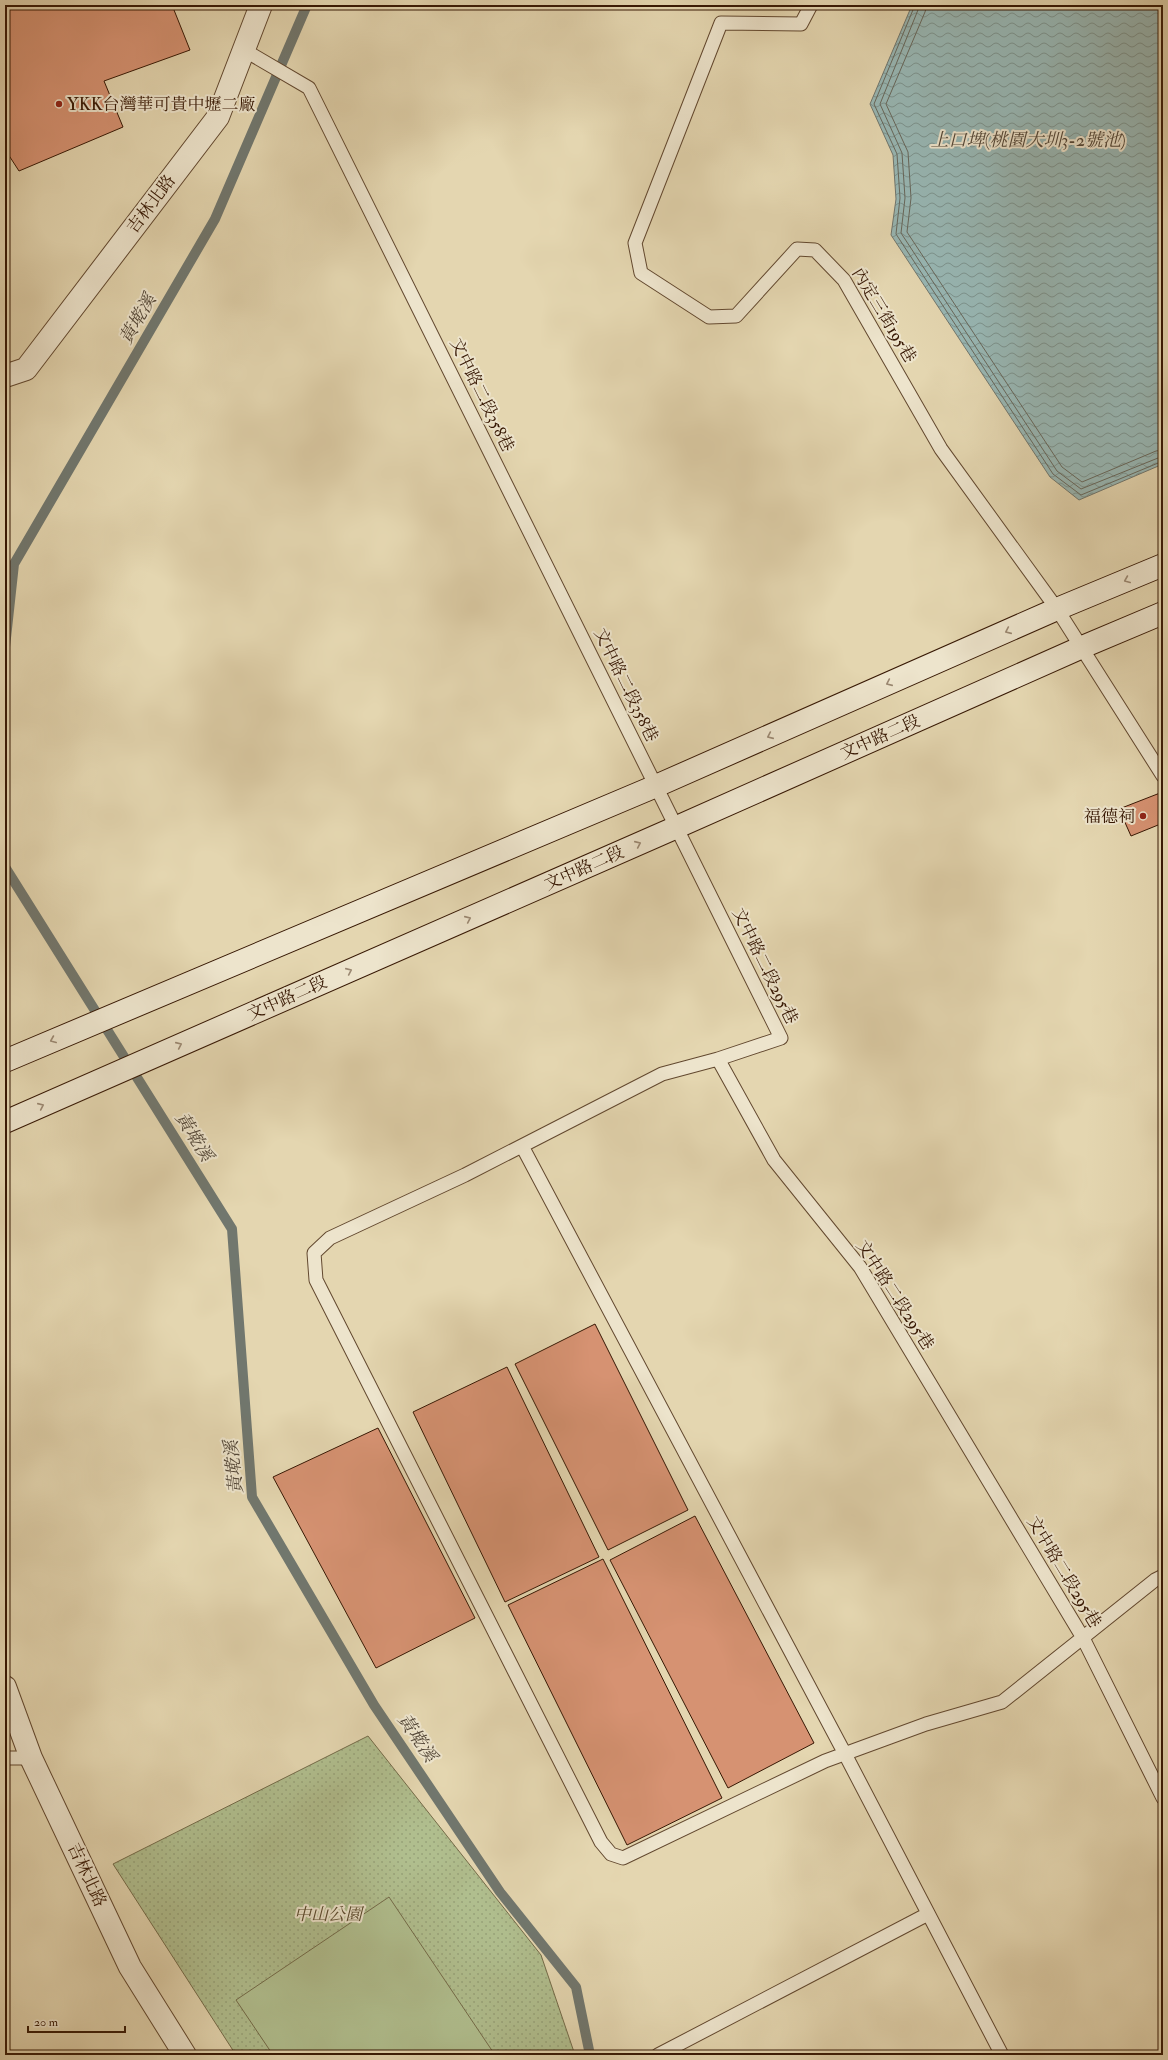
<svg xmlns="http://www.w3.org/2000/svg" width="1168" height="2060" font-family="'IM FELL Double Pica','Noto Serif TC',serif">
	<defs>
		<pattern id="park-dots" width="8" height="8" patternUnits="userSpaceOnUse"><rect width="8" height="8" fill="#b0be8e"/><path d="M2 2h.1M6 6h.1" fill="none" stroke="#98a379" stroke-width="1.8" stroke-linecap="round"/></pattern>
		<pattern id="water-waves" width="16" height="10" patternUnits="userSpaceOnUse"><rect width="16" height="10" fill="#98b7b4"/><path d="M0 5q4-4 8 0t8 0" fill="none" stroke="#7d9490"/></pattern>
	</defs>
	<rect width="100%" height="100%" fill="#e4d6b0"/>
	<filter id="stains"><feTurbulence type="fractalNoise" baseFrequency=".005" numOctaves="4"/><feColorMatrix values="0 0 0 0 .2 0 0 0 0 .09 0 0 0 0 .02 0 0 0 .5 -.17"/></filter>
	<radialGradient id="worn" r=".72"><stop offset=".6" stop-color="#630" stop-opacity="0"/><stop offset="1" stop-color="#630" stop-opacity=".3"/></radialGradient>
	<path fill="url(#park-dots)" stroke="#746b49" d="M 368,1736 L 541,1955 L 575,2055 L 236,2055 L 113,1864 Z"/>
	<path fill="#b0be8e" stroke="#746b49" d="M 389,1897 L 493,2052 L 488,2055 L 273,2055 L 236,2000 Z"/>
	<path fill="url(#water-waves)" stroke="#71776e" d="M 912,5 L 1163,5 L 1163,464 L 1079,500 L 1050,477 L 891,235 L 896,199 L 893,155 L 870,104 Z"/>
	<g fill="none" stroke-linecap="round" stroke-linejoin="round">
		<path stroke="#68685c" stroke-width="1" d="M 915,5 L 874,104 L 897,154 L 900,198 L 896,234 L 1053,474 L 1081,495 L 1163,461
			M 920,5 L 880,104 L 902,153 L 905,198 L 901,233 L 1057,471 L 1081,489 L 1163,456
			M 927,5 L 925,12 L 886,104 L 908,152 L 911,198 L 907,232 L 1062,467 L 1082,482 L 1156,451 L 1163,450"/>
		<path stroke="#71776e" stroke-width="10" d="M 5,647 L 14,564 L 215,219 L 307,5
			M 5,867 L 232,1229 L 252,1497 L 374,1705 L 500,1892 L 576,1987 L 590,2055"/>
	</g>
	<path fill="#d69272" stroke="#371804" d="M 5,5 L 172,5 L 190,50 L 104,81 L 123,127 L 19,171 L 8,154 L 5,155 Z
		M 1160,793 L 1163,799 L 1163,823 L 1131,836 L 1119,809 Z
		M 595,1324 L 688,1510 L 608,1550 L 515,1364 Z
		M 507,1367 L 599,1557 L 505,1602 L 413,1412 Z
		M 378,1428 L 475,1618 L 376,1668 L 273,1477 Z
		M 695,1516 L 814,1743 L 728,1788 L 610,1560 Z
		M 603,1559 L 722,1798 L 627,1845 L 508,1605 Z"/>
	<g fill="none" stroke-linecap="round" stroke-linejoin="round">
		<g stroke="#62482f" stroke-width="15">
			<path id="lane" d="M 811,5 L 801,24 L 721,23 L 635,243 L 641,273 L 709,317 L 736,316 L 797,249 L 815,250 L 844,280 L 941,449 L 1057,609 L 1163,776
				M 244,50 L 309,88 L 781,1038 L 718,1059 L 774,1160 L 860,1267 L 1083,1638 L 1163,1798
				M 718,1059 L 662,1074 L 465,1175 L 330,1238 L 314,1253 L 316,1280 L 601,1842 L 611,1854 L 623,1858 L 825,1761 L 926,1724 L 1002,1702 L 1155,1580 L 1163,1576
				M 522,1146 L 845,1754 L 1002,2055
				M 5,1758 L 31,1758
				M 658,2055 L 928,1914"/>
		</g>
		<g stroke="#62482f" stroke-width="24">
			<path id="street" d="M 5,376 L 26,369 L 218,117 L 261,5
				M 5,1687 L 31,1758 L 130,1967 L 185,2055"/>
		</g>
		<g stroke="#371804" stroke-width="24">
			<path id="secondary" d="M 5,1061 L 656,786 L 1057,609 L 1163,565
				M 5,1122 L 677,827 L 1080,648 L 1163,613"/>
		</g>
		<use href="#lane" stroke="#ede4cc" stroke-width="13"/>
		<use href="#street" stroke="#ede4cc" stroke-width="22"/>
		<use href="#secondary" stroke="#ede4cc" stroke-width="22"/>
	</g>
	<defs><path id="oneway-chevron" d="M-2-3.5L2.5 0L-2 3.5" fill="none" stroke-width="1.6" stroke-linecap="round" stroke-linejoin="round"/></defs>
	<g stroke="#9b8872">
		<use href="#oneway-chevron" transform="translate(1127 580) rotate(157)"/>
		<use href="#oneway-chevron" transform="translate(1008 631) rotate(156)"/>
		<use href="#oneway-chevron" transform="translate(889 683) rotate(156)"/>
		<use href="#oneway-chevron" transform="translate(770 736) rotate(156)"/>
		<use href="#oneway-chevron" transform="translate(638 844) rotate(-24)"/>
		<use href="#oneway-chevron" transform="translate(468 919) rotate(-24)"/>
		<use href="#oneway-chevron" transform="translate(349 971) rotate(-24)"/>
		<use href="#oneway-chevron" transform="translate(53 1040) rotate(157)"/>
		<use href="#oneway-chevron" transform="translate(179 1045) rotate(-24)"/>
		<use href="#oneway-chevron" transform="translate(41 1106) rotate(-24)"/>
	</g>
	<g fill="#8f2418" stroke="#ede4cc" stroke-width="1.5">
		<circle cx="59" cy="104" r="4"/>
		<circle cx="1143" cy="816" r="4"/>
	</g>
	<g text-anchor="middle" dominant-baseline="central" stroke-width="4" stroke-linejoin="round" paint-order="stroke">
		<g font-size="17" fill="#371804" stroke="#ede4cc" text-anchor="start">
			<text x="67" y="104">YKK台灣華可貴中壢二廠</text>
			<text x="1135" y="816" text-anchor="end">福德祠</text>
		</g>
		<g font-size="17" fill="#371804" stroke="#ede4cc">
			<text transform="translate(151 204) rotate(-53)">吉林北路</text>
			<text transform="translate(884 315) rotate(59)">內定三街195巷</text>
			<text transform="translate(482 395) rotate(64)">文中路二段358巷</text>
			<text transform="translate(626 685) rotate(64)">文中路二段358巷</text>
			<text transform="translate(880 737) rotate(-24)">文中路二段</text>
			<text transform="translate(584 868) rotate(-24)">文中路二段</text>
			<text transform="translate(765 966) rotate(64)">文中路二段295巷</text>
			<text transform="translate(287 998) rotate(-24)">文中路二段</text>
			<text transform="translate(895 1295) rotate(57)">文中路二段295巷</text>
			<text transform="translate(1064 1572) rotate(59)">文中路二段295巷</text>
			<text transform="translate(87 1875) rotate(65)">吉林北路</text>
		</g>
		<g font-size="17" font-style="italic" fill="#5b4a2d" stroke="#ede4cc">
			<text x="328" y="1914">中山公園</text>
		</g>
		<g font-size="18" font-style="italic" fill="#544839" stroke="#ede4cc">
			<text x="1028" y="140">上口埤(桃園大圳3-2號池)</text>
			<text transform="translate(138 319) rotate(-60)">黃墘溪</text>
			<text transform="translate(194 1137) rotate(58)">黃墘溪</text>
			<text transform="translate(234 1467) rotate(-96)">黃墘溪</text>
			<text transform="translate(417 1738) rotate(56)">黃墘溪</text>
		</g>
	</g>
	<rect width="1168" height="2060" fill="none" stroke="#e4d6b0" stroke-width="20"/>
	<rect x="6" y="6" width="1156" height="2048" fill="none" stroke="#371804" stroke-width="2"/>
	<rect x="10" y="10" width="1148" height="2040" fill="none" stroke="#371804"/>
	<path d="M28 2026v6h97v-6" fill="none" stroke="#371804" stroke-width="2"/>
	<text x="34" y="2026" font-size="12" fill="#371804" stroke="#ede4cc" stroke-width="3" paint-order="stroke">20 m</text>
	<rect width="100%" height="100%" filter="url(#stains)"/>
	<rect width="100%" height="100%" fill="url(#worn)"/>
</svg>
